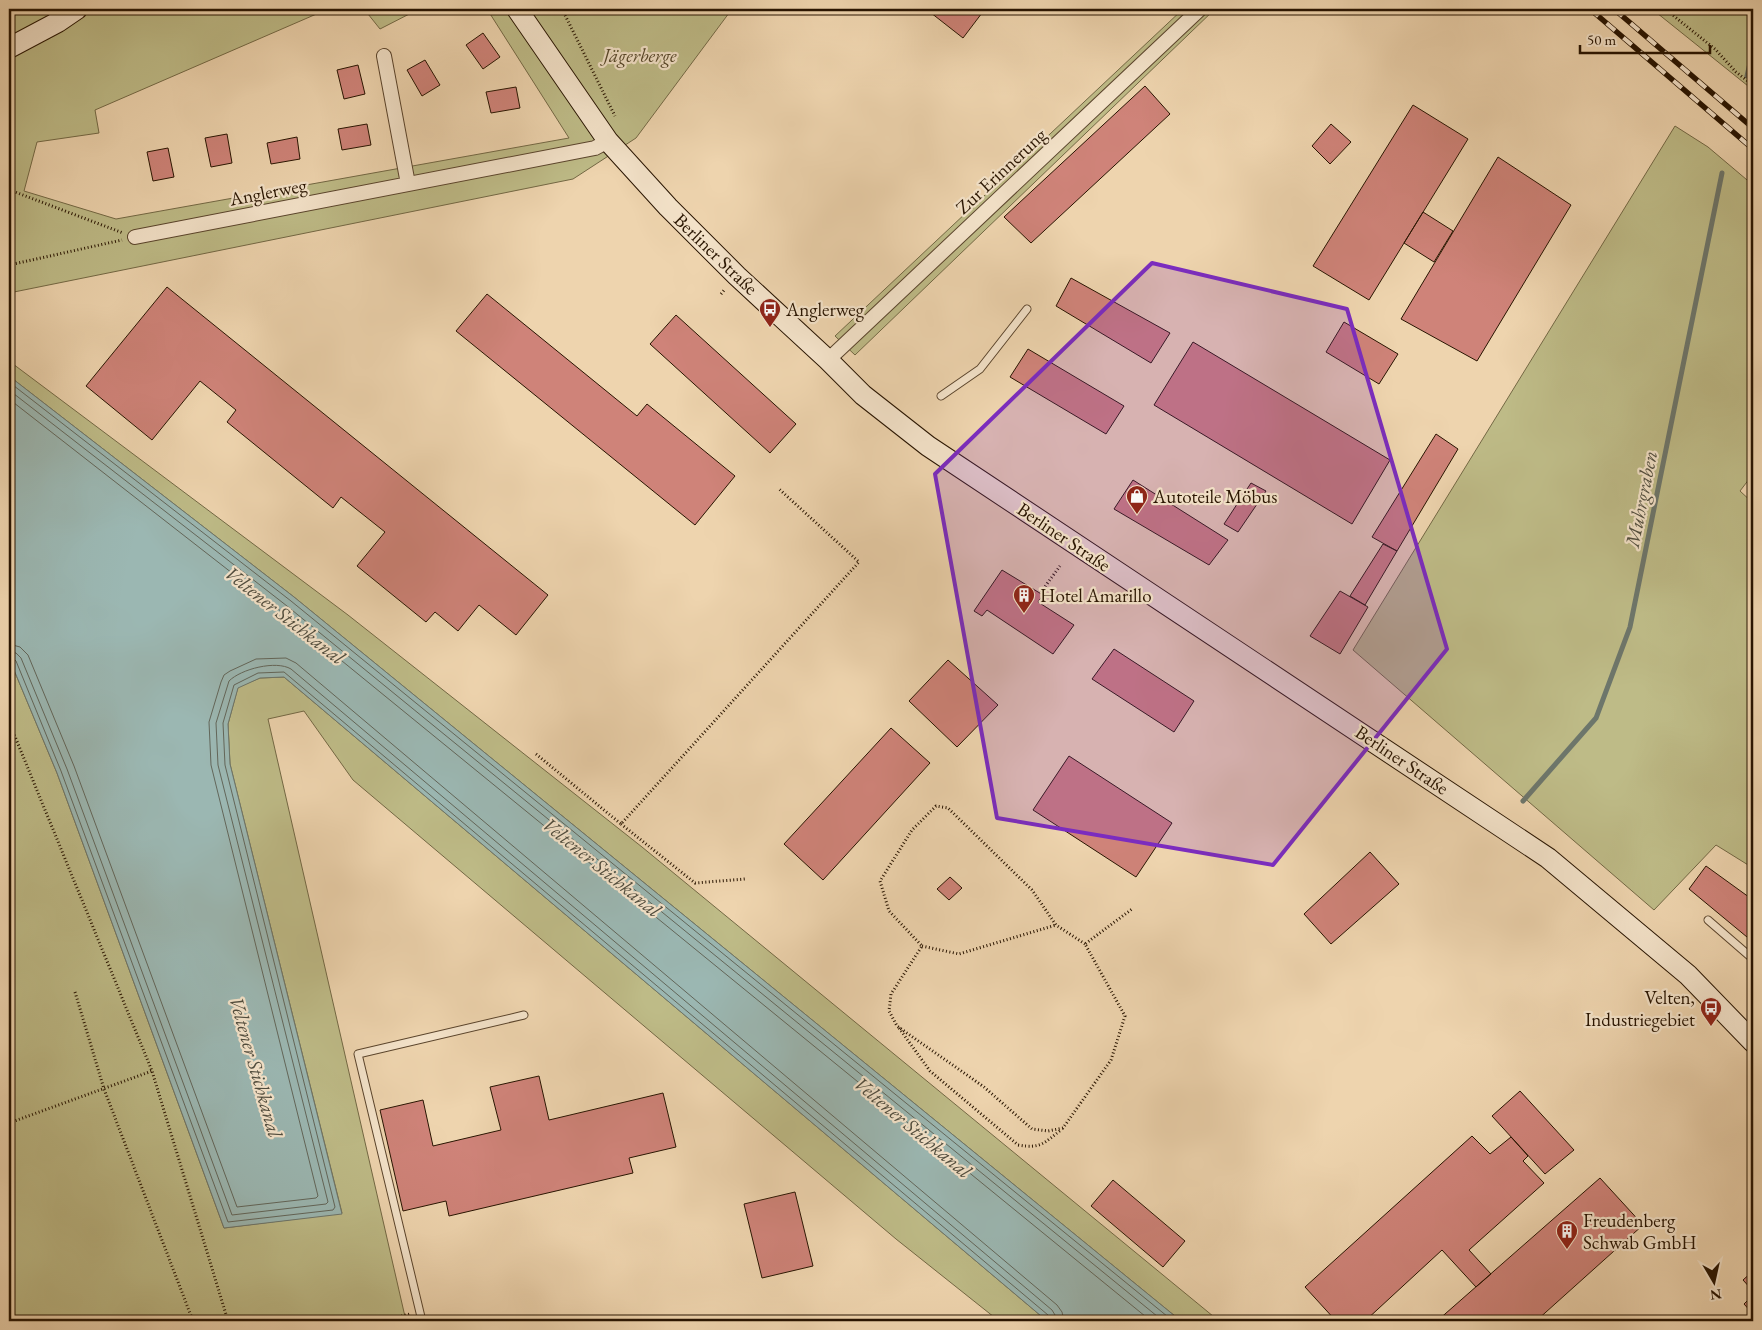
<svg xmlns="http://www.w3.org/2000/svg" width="1762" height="1330" font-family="'EB Garamond',serif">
	<rect width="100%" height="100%" fill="#eed4ae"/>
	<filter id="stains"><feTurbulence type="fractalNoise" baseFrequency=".004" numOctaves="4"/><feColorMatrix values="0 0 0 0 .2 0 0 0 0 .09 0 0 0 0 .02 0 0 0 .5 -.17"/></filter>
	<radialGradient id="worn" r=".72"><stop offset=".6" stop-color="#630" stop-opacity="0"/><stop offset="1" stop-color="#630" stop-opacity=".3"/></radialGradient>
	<path fill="#bebb87" stroke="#736844" d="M 9,9 L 328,9 L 95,110 L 99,133 L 37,142 L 24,191 L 116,219 L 569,138 L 487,9 L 732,9 L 636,138 L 573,179 L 9,293 Z
		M 364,9 L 419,9 L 380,29 Z
		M 1183,9 L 1215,9 L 855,355 L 835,336 Z
		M 1652,9 L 1753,9 L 1753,90 Z
		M 1675,126 L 1708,147 L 1753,185 L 1753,474 L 1740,491 L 1753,503 L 1753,868 L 1716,845 L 1654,910 L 1353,650 Z
		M 9,361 L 348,615 L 642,847 L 1219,1321 L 1181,1321 L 294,597 L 9,376 Z
		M 9,658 L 57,773 L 224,1228 L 342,1213 L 230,764 L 228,724 L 238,687 L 260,678 L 284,677 L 1047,1321 L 999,1321 L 896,1239 L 353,780 L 304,711 L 268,719 L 406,1321 L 9,1321 Z"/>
	<path fill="#9bb7b2" stroke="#6d766b" d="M 9,376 L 294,597 L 1181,1321 L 1047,1321 L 284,677 L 260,678 L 238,688 L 228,724 L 230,764 L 342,1214 L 224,1228 L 57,773 L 9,658 Z"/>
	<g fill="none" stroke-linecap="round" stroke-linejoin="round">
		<path stroke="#62665a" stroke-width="1" d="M 9,382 L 291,601 L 1173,1321
			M 9,390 L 287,606 L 1163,1321
			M 9,399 L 282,612 L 1151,1321
			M 9,644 L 20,647 L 28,655 L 74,766 L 237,1207 L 316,1198 L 318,1196 L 211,765 L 209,722 L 221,682 L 224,675 L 230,671 L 256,659 L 286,658 L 296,663 L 1057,1305 L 1062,1312 L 1064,1321
			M 9,651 L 16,653 L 21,658 L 67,769 L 232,1215 L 326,1204 L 328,1202 L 218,765 L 216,723 L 229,681 C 241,669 276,660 291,669 L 1052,1310 L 1055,1315 L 1056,1321
			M 9,658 L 13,658 L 16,661 L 61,771 L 228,1222 L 333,1210 L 335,1207 L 225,765 L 223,723 L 234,685 L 258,673 L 284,672 L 1048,1315 L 1050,1321"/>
		<path stroke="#6d766b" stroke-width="5" d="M 1747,76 L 1753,50
			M 1523,801 L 1596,718 L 1630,627 L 1722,173"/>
	</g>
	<path fill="#cf8379" stroke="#281401" d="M 926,9 L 985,9 L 963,38 Z
		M 483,33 L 500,57 L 483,69 L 466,45 Z
		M 425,60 L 440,85 L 422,96 L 407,70 Z
		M 358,65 L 365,94 L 344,99 L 337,70 Z
		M 1145,86 L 1170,114 L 1031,243 L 1004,217 Z
		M 516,87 L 520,108 L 491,113 L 486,92 Z
		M 1413,105 L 1468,139 L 1369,300 L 1313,266 Z
		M 367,124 L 371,145 L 342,150 L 338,129 Z
		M 1331,124 L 1351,142 L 1330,164 L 1312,146 Z
		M 227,134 L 232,163 L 211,167 L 205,138 Z
		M 297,137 L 300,159 L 271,164 L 267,143 Z
		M 168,148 L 174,177 L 153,181 L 147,152 Z
		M 1498,157 L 1571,205 L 1477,361 L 1401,319 Z
		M 1423,212 L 1453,231 L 1434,262 L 1404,243 Z
		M 1071,278 L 1170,333 L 1151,363 L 1056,306 Z
		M 167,287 L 548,595 L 516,635 L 479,605 L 458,631 L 435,612 L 426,622 L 357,566 L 385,532 L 341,497 L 333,508 L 227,422 L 236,410 L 200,381 L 152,440 L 86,386 Z
		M 487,294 L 637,416 L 647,404 L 735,476 L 695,525 L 456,331 Z
		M 676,315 L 796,424 L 770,453 L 650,344 Z
		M 1344,322 L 1398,354 L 1379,384 L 1326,352 Z
		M 1193,342 L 1390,460 L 1352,524 L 1154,405 Z
		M 1028,349 L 1124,406 L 1106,434 L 1010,377 Z
		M 1436,434 L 1458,449 L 1397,551 L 1372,537 Z
		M 1133,480 L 1228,540 L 1209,565 L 1114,509 Z
		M 1251,483 L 1266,491 L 1238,532 L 1224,524 Z
		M 1383,544 L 1397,551 L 1365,605 L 1350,596 Z
		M 1002,570 L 1043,595 L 1038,602 L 1074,625 L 1053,654 L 987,610 L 982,616 L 974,611 Z
		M 1340,591 L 1368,607 L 1340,654 L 1310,636 Z
		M 1114,649 L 1194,701 L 1174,732 L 1092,679 Z
		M 948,660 L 998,705 L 957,747 L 909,701 Z
		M 891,728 L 930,763 L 823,880 L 784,844 Z
		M 1069,756 L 1172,823 L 1136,877 L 1033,810 Z
		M 1370,852 L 1399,884 L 1331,944 L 1304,914 Z
		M 1706,866 L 1753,900 L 1753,942 L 1689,889 Z
		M 950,877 L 962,888 L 949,900 L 937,889 Z
		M 539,1076 L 549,1120 L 663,1093 L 676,1147 L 629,1158 L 633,1173 L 449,1216 L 446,1201 L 403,1211 L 380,1110 L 423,1100 L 433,1146 L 501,1130 L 490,1087 Z
		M 1520,1091 L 1574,1150 L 1545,1174 L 1492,1116 Z
		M 1472,1136 L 1490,1154 L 1511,1137 L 1528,1156 L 1523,1161 L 1544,1183 L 1469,1250 L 1491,1274 L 1476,1287 L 1442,1250 L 1365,1321 L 1336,1321 L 1305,1287 Z
		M 1600,1178 L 1643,1225 L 1536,1321 L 1437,1321 Z
		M 1113,1180 L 1185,1241 L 1163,1267 L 1091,1206 Z
		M 795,1192 L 813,1266 L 762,1278 L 744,1204 Z
		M 1753,1271 L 1753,1291 L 1743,1280 Z
		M 1753,1295 L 1753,1314 L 1744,1304 Z"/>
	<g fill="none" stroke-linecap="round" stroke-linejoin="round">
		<g stroke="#5a442c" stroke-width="9">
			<path id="lane" d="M 50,9 L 56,20
				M 941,396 L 980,369 L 1027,309
				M 1708,920 L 1753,959
				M 422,1321 L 358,1054 L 524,1015"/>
		</g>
		<g stroke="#5a442c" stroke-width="16">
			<path id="street" d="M 384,56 L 408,184
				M 135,237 L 595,148 L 608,141
				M 828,360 L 1200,9"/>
		</g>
		<g stroke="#281401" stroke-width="22">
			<path id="secondary" d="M 517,9 L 608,141 L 668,207 L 737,276 L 828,360 L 863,395 L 928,446 L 1548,858 L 1688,975 L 1753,1042
				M 9,48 L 58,22 L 77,9"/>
		</g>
		<path stroke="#281401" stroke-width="3" stroke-dasharray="1 2.5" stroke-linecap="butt" d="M 562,9 L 615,116
			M 1665,9 L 1715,49 L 1736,72 L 1753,85
			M 9,193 L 15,192 L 123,233
			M 9,265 L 122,240
			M 721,294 L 725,289
			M 1041,592 L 1060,566
			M 9,722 L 152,1071 L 228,1321
			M 536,754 L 621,824 L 859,562 L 778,488
			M 621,824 L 695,883 L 745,879
			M 1085,944 L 1056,925 L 1032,890 L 948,808 L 936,806 L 912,830 L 880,881 L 889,911 L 922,946 L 891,994 L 889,1011 L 897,1026 L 984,1087 L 1032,1129 L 1048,1131 L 1063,1128 L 1111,1060 L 1125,1016 L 1085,944 L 1132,909
			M 922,946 L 959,954 L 1056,925
			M 75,992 L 104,1089 L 193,1321
			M 899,1028 L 930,1071 L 1018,1145 C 1041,1149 1044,1143 1061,1130
			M 9,1123 L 152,1071
			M 381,1321 L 410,1314"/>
		<use href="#lane" stroke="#f4e3ca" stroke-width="7"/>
		<use href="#street" stroke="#f4e3ca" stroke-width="14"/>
		<use href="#secondary" stroke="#f4e3ca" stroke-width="20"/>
		<g stroke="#281401" stroke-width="5.5">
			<path id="rail" d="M 1590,9 L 1753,149
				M 1614,9 L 1753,128"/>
		</g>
		<use href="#rail" stroke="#f4e3ca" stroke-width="4" stroke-dasharray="11" stroke-linecap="butt"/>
	</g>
	<path fill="#7b2cbf" fill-opacity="0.2" stroke="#7b2cbf" stroke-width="4" stroke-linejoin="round" d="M 1152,263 L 1347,309 L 1447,649 L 1273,865 L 997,818 L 935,474 Z"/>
	<defs>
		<g id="bus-pin" transform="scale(1.125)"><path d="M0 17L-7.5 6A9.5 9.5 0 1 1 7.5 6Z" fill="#8f2418" stroke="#f4e3ca"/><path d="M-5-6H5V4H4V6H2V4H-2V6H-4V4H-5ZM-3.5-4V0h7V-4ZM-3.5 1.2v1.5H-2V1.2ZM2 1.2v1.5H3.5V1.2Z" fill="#fff"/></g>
		<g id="shop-pin" transform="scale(1.125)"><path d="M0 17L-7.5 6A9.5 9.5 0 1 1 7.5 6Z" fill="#8f2418" stroke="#f4e3ca"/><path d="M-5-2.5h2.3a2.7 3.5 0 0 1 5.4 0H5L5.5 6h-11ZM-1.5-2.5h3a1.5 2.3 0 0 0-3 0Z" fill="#fff"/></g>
		<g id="building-pin" transform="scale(1.125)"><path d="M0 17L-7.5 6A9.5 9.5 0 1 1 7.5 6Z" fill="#8f2418" stroke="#f4e3ca"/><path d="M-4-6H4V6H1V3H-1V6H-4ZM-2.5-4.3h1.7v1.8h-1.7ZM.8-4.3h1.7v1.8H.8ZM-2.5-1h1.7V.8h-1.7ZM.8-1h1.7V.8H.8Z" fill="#fff"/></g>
	</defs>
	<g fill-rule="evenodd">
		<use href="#bus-pin" x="770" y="309"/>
		<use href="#shop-pin" x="1137" y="496"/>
		<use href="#building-pin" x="1024" y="595"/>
		<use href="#bus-pin" x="1711" y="1008"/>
		<use href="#building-pin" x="1567" y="1231"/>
	</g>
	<g text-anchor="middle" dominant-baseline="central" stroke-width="4.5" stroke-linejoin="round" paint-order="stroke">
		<g font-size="19" font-style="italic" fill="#554629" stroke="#f4e3ca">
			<text x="640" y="55">Jägerberge</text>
		</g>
		<g font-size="19" fill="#281401" stroke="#f4e3ca">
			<text transform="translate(1001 171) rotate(-43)">Zur Erinnerung</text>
			<text transform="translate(268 192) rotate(-11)">Anglerweg</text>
			<text transform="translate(716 254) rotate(44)">Berliner Straße</text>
			<text transform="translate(1064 537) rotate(34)">Berliner Straße</text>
			<text transform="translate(1402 760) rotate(34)">Berliner Straße</text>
		</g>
		<g font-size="19" fill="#281401" stroke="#f4e3ca" text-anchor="start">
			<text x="786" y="309">Anglerweg</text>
			<text x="1153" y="496">Autoteile Möbus</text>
			<text x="1040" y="595">Hotel Amarillo</text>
			<text x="1695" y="997" text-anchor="end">Velten,<tspan x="1695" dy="22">Industriegebiet</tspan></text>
			<text x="1583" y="1220">Freudenberg<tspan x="1583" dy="22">Schwab GmbH</tspan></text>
		</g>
		<g font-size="20" font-style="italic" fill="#504d3f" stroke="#f4e3ca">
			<text transform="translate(1641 499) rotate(-79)">Muhrgraben</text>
			<text transform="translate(285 615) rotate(38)">Veltener Stichkanal</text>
			<text transform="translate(602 867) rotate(39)">Veltener Stichkanal</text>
			<text transform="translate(256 1067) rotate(74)">Veltener Stichkanal</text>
			<text transform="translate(913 1127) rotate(40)">Veltener Stichkanal</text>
		</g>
	</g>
	<rect width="1762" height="1330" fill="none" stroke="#eed4ae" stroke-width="30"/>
	<rect x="10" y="10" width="1742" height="1310" fill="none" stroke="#281401" stroke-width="2.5"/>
	<rect x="15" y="15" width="1732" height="1300" fill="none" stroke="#281401"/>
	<g transform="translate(1714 1282) rotate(171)" stroke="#f4e3ca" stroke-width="4" paint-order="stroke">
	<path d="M0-4L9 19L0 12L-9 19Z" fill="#281401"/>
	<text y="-8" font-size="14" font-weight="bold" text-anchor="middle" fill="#281401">N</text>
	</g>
	<path d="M1580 45v8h130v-8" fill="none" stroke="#281401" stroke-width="2.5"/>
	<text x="1587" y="45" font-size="15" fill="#281401" stroke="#f4e3ca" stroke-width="4" paint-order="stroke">50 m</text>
	<rect width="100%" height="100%" filter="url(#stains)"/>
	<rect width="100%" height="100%" fill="url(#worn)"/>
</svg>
